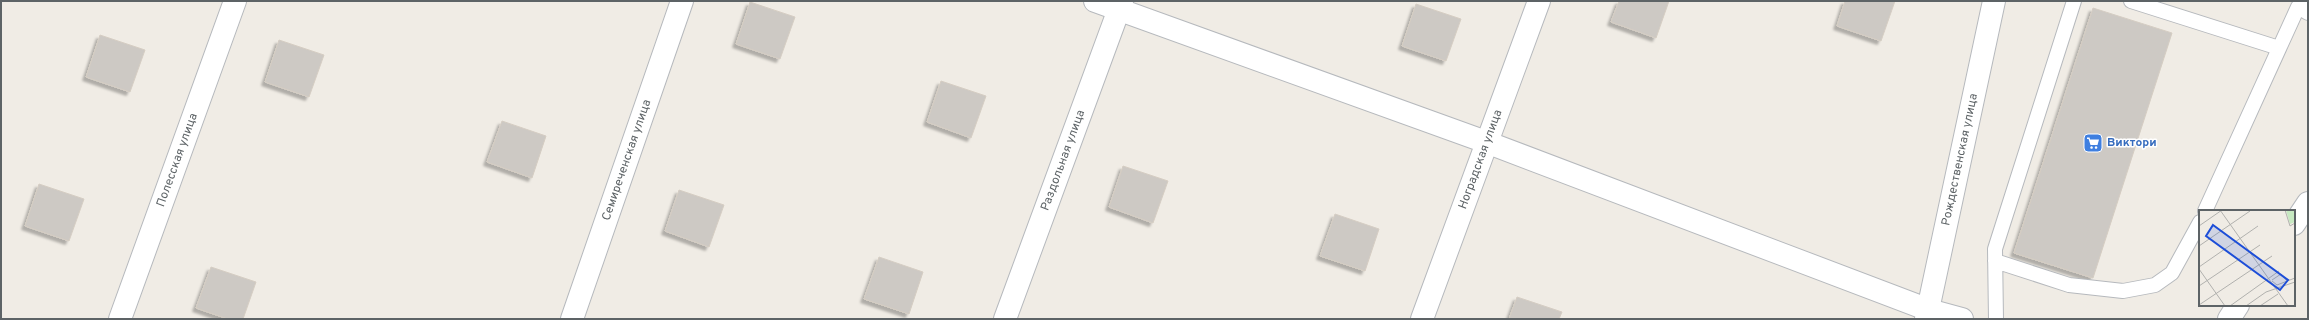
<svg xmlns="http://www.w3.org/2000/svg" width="2309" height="320" font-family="Overpass,sans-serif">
	<defs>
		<filter id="shadow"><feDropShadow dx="-3.5" dy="3.5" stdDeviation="1" flood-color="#0004"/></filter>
	</defs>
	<rect width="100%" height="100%" fill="#f0ece5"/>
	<path fill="#cdc9c4" stroke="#d5cdc3" filter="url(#shadow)" d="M 1619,1 L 1669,1 L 1656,38 L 1611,22 Z
		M 1845,1 L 1895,1 L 1881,41 L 1837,26 Z
		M 750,2 L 795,17 L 780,59 L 736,44 Z
		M 1416,4 L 1461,19 L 1446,61 L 1402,46 Z
		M 2093,8 L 2172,33 L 2093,278 L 2014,253 Z
		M 100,35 L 145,50 L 130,92 L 86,77 Z
		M 279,40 L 324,55 L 309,97 L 265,82 Z
		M 941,81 L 986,96 L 971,138 L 927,122 Z
		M 502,121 L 546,136 L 532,178 L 487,162 Z
		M 1123,166 L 1168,181 L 1153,223 L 1109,207 Z
		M 39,184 L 84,199 L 69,241 L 25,226 Z
		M 679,190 L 724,205 L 709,247 L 665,231 Z
		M 1335,214 L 1379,229 L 1365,271 L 1320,256 Z
		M 879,257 L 923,272 L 909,314 L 864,299 Z
		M 211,267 L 256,282 L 243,319 L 228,319 L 196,308 Z
		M 1517,297 L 1562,312 L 1559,319 L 1509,319 Z"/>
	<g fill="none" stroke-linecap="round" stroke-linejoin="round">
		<g stroke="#b6b9bd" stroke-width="16">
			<path id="service" d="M 2131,1 L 2279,48
				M 2298,7 L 2308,13
				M 2205,211 L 2298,7 L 2303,1
				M 1995,261 L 2069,285 L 2123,291 L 2155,285 L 2172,273 L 2200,222
				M 1996,319 L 1995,249 L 2074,1"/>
		</g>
		<g stroke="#b6b9bd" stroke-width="24">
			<g id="minor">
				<path d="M 1095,1 L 1486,142 L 1929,310 L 1962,319"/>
				<path d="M 2294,224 L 2308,203"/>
				<path id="s1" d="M 120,319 L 235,1"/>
				<path id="s2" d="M 572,319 L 682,1"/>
				<path id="s3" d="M 1005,319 L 1122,1"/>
				<path id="s4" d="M 1422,319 L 1539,1"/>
				<path id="s5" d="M 1926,319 L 1994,1"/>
				<path d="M 2229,319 L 2238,305"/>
			</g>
		</g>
		<use href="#service" stroke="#fff" stroke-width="14"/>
		<use href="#minor" stroke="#fff" stroke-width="22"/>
	</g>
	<defs>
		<g id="supermarket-square" transform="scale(1)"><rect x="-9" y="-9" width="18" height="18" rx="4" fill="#3f7fe0" stroke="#fff"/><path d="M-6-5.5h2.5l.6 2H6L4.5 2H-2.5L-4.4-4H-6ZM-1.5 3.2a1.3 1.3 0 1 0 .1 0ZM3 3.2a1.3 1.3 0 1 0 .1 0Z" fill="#fff"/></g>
	</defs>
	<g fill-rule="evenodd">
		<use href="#supermarket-square" x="2093" y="143"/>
	</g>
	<g text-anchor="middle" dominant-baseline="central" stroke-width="3" stroke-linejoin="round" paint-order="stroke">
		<g font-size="12" font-weight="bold" fill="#366cbe" stroke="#fff" text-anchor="start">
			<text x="2107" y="143">Виктори</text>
		</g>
		<g font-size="12" fill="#5d6366" stroke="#fff">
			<text stroke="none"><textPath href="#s1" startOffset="169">Полесская улица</textPath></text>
			<text stroke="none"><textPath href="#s2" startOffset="168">Семиреченская улица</textPath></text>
			<text stroke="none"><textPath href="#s3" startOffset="169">Раздольная улица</textPath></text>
			<text stroke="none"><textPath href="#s4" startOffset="170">Ноградская улица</textPath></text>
			<text stroke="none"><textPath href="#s5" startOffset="163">Рождественская улица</textPath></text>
		</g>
	</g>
	<g transform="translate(2199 210)">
		<rect width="96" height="96" fill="#f0ece5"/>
		<path d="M 87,0 L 96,0 L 96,12 L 91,14 Z" fill="#c7e9c1"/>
		<path fill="none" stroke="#b1b1ae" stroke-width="1" d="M 21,0 L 89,96M 86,0 L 91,16 L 96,13M 0,16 L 23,0M 0,36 L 51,1M 0,57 L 59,16M 0,59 L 26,96M 73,70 L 82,64 L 87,70M 73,71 L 78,75 L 96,68M 0,76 L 61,35M 0,95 L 73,46M 31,96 L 80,61M 47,96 L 67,82 L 96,72M 61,96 L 79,84"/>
		<path fill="#1d4ed8" fill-opacity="0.15" stroke="#1d4ed8" stroke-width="2" d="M 14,15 L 89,70 L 81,80 L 7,26 Z"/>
		<rect width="96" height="96" fill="none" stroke="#5d6366" stroke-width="2"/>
	</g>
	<rect width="2309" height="320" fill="none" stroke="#5d6366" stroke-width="4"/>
</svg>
